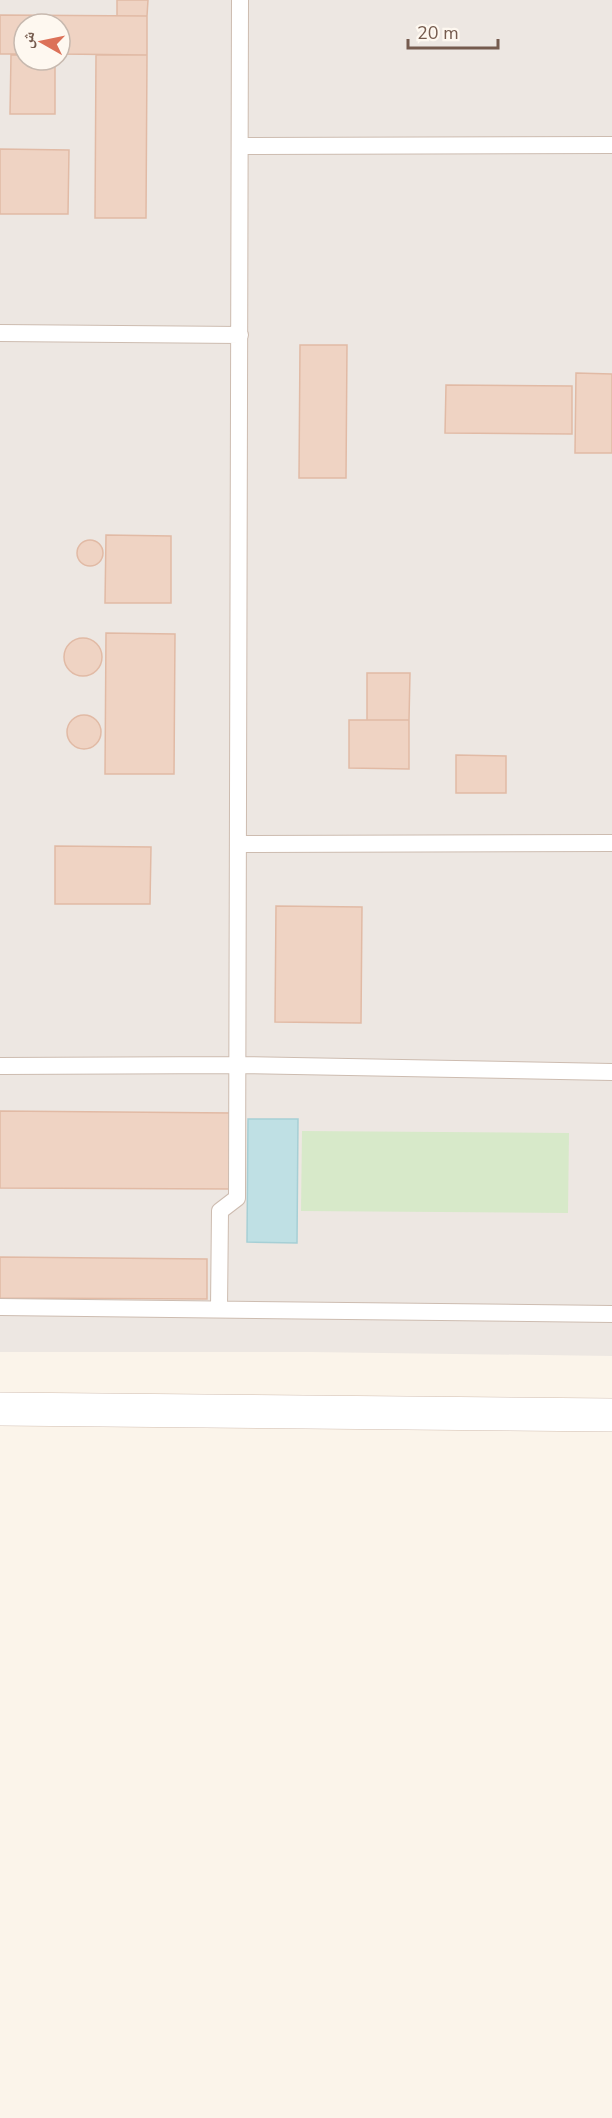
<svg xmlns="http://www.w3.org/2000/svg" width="612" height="2118" font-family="'Nunito Sans','Noto Naskh Arabic',sans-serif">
	<rect width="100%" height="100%" fill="#fbf4ea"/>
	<path fill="#ede7e2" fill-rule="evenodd" d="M 0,0 L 612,0 L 612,1356 L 310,1352 L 0,1352 ZM 24,24 L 60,24 L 60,60 L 24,60 Z"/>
	<path fill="#d7e9c9" d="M 302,1131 L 569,1133 L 568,1213 L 301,1211 Z"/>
	<path fill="#bfe0e4" stroke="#a6cfd5" stroke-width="1.5" d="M 248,1119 L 298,1119 L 297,1243 L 247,1242 Z"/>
	<path fill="#efd3c3" stroke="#e1baa5" stroke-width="1.5" d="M 117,0 L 148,0 L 147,16 L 117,16 Z
		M 0,15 L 147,16 L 147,55 L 60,54 L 60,24 L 24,24 L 24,54 L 0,54 Z
		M 11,55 L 24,55 L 24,60 L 55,60 L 55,114 L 10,114 Z
		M 96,55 L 147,55 L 146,218 L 95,218 Z
		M 0,149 L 69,150 L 68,214 L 0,214 Z
		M 300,345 L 347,345 L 346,478 L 299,478 Z
		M 576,373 L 612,374 L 612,453 L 575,453 Z
		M 446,385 L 572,386 L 572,434 L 445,433 Z
		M 106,535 L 171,536 L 171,603 L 105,603 Z
		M77 553a13 13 0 1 1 26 0a13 13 0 1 1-26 0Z
		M 106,633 L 175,634 L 174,774 L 105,774 Z
		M64 657a19 19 0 1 1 38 0a19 19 0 1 1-38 0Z
		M 367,673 L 410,673 L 409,720 L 367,720 Z
		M67 732a17 17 0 1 1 34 0a17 17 0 1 1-34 0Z
		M 349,720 L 409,720 L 409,769 L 349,768 Z
		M 456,755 L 506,756 L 506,793 L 456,793 Z
		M 55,846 L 151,847 L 150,904 L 55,904 Z
		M 276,906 L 362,907 L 361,1023 L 275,1022 Z
		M 0,1111 L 232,1113 L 232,1189 L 0,1188 Z
		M 0,1257 L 207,1259 L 207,1299 L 0,1298 Z"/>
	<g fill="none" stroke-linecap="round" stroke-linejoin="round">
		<g stroke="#cdbcb0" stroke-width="18">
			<path id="lane" d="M 240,146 L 612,145
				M 0,333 L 240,335
				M 239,844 L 612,843
				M 0,1066 L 238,1065 L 612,1072
				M 0,1307 L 612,1314
				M 219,1309 L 220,1211 L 237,1198 L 240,0"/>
		</g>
		<g stroke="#d2beb0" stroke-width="34">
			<path id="secondary" d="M 0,1409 L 612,1415"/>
		</g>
		<use href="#lane" stroke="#fff" stroke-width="16"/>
		<use href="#secondary" stroke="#fff" stroke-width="33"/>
	</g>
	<g transform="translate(42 42) rotate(279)"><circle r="28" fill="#fef8f0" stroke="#c7b9af" stroke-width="1.5"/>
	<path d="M0-4.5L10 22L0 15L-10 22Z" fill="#dc7158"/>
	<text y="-9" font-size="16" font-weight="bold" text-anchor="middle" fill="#755b4e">ش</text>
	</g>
	<path d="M408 39v9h90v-9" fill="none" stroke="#755b4e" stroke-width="3"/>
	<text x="417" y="39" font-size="18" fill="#755b4e" stroke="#fef8f0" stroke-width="4.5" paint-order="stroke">20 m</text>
</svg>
